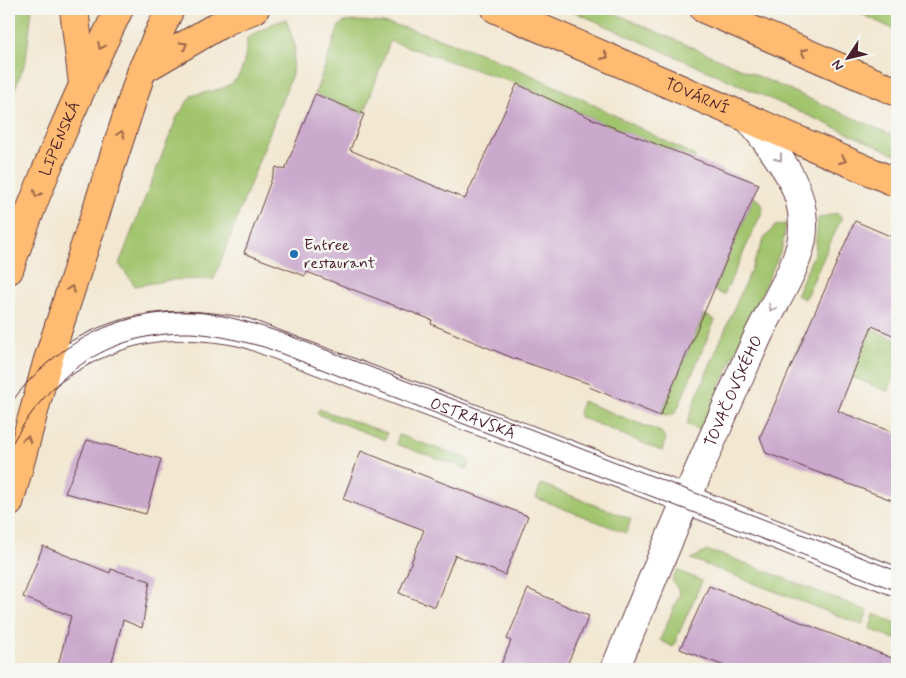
<svg xmlns="http://www.w3.org/2000/svg" width="906" height="678" font-family="Mynerve,sans-serif">
	<rect width="100%" height="100%" fill="#f6f6f2"/>
	<filter id="ink" filterUnits="userSpaceOnUse"><feTurbulence type="fractalNoise" baseFrequency=".02" numOctaves="2"/><feDisplacementMap in="SourceGraphic" scale="10" xChannelSelector="R" yChannelSelector="G"/><feConvolveMatrix kernelMatrix="1 2 1 2 8 2 1 2 1" color-interpolation-filters="sRGB"/></filter>
	<filter id="wash" filterUnits="userSpaceOnUse"><feTurbulence type="fractalNoise" baseFrequency=".0096" numOctaves="4" result="noise"/><feDisplacementMap in="SourceGraphic" scale="20" xChannelSelector="R" yChannelSelector="G"/><feGaussianBlur stdDeviation="1.12" result="paint"/><feColorMatrix in="noise" values="0 0 0 0 0 0 0 0 0 0 0 0 0 0 0 0 0 1.4 0 .05"/><feComposite in="paint" operator="in"/></filter>
	<g filter="url(#wash)">
		<rect width="100%" height="100%" fill="#f2e7d0"/>
		<path fill="#a1c46d" stroke="#76724c" d="M 9,9 L 32,9 L 26,61 L 9,103 Z
			M 568,9 L 605,9 L 897,137 L 897,155 Z
			M 851,9 L 897,9 L 897,31 L 857,12 Z
			M 286,19 L 295,46 L 292,74 L 214,279 L 170,280 L 135,286 L 119,264 L 177,117 L 192,95 C 236,88 244,82 247,38 L 272,24 Z
			M 344,22 C 378,18 413,29 444,40 C 531,70 613,115 695,156 L 694,160 L 597,121 L 517,84 L 390,41 L 364,114 L 315,94 L 339,26 Z
			M 754,197 L 762,203 L 763,210 L 724,295 L 714,290 Z
			M 837,213 L 841,216 L 841,219 L 805,299 L 796,295 L 815,252 L 818,218 Z
			M 786,224 L 782,248 L 700,431 L 687,424 L 695,400 L 764,239 L 775,226 Z
			M 704,314 L 715,320 L 676,412 C 671,416 666,416 661,413 Z
			M 854,321 L 897,340 L 897,381 L 893,379 L 888,392 L 796,353 L 803,338 L 840,354 Z
			M 582,401 L 661,432 L 666,439 L 662,451 L 578,416 Z
			M 319,409 L 387,433 L 385,440 L 317,414 Z
			M 399,435 L 470,460 L 467,469 L 396,444 Z
			M 541,484 L 631,519 L 626,533 L 536,498 Z
			M 707,551 L 727,556 L 868,611 L 862,625 L 691,559 Z
			M 677,570 L 702,581 L 673,647 L 660,640 L 680,593 L 672,580 Z
			M 874,614 L 897,623 L 897,640 L 870,629 Z"/>
		<g id="blocks">
			<path fill="#cba9cd" d="M 517,84 L 597,121 L 759,184 L 660,416 L 589,387 L 590,384 L 515,359 L 431,324 L 432,320 L 307,272 L 305,276 L 244,253 L 276,167 L 285,170 L 315,94 L 364,114 L 350,150 L 465,199 Z
				M 855,221 L 897,239 L 897,337 L 872,326 L 838,411 L 897,434 L 897,502 L 766,453 L 760,437 Z
				M 87,440 L 161,459 L 146,514 L 65,493 Z
				M 361,451 L 528,516 L 505,575 L 455,555 L 435,607 L 399,593 L 424,530 L 343,499 Z
				M 43,546 L 110,573 L 111,569 L 150,581 L 142,628 L 123,620 L 110,669 L 57,669 L 71,616 L 23,597 Z
				M 709,586 L 897,660 L 897,669 L 732,669 L 680,649 Z
				M 528,589 L 589,616 L 565,669 L 499,669 L 511,641 L 507,639 Z"/>
		</g>
	</g>
	<g filter="url(#ink)">
		<use href="#blocks" fill-opacity="0" stroke="#633d44" stroke-width="1"/>
		<g fill="none" stroke-linecap="round" stroke-linejoin="round">
			<g stroke="#633d44" stroke-width="30">
				<g id="street">
					<path id="s1" d="M 45,375 C 110,328 168,316 246,333 L 652,486 L 897,582"/>
					<path id="s2" d="M 615,669 C 661,558 708,446 758,336 C 773,303 804,261 803,225 C 803,182 774,152 750,120"/>
				</g>
			</g>
			<g stroke="#633d44" stroke-width="30">
				<g id="primary">
					<path d="M 74,9 L 83,84"/>
					<path id="s3" d="M 496,9 L 897,183"/>
					<path d="M 704,9 L 897,92"/>
					<path d="M 142,70 L 226,21 L 255,9"/>
					<path id="s4" d="M 9,270 C 39,180 78,94 119,9"/>
					<path d="M 9,503 L 47,363 L 142,70 L 170,9"/>
				</g>
			</g>
			<use href="#street" stroke="#fff" stroke-width="28"/>
			<use href="#primary" stroke="#febb71" stroke-width="28"/>
			<path stroke="#4a1f2b" stroke-width="1" d="M 9,406 C 53,341 132,302 212,314 C 237,318 261,326 285,334 L 897,571
				M 9,449 C 47,378 105,332 190,333 C 215,334 240,341 264,347 L 897,591"/>
		</g>
		<defs><path id="oneway-chevron" d="M-2-3.5L2.5 0L-2 3.5" fill="none" stroke-width="1.6" stroke-linecap="round" stroke-linejoin="round" transform="scale(1.25)"/></defs>
		<g stroke="#9b654a">
			<use href="#oneway-chevron" transform="translate(184 45) rotate(-30)"/>
			<use href="#oneway-chevron" transform="translate(101 46) rotate(116)"/>
			<use href="#oneway-chevron" transform="translate(804 52) rotate(-157)"/>
			<use href="#oneway-chevron" transform="translate(605 56) rotate(24)"/>
			<use href="#oneway-chevron" transform="translate(121 134) rotate(-72)"/>
			<use href="#oneway-chevron" transform="translate(843 160) rotate(23)"/>
			<use href="#oneway-chevron" transform="translate(37 194) rotate(112)"/>
			<use href="#oneway-chevron" transform="translate(71 289) rotate(-72)"/>
			<use href="#oneway-chevron" transform="translate(27 439) rotate(-74)"/>
		</g>
		<g stroke="#ae9aa0">
			<use href="#oneway-chevron" transform="translate(779 158) rotate(52)"/>
			<use href="#oneway-chevron" transform="translate(772 308) rotate(116)"/>
		</g>
	</g>
	<circle fill="#1f6fb2" stroke="#f6f6f2" stroke-width="2" cx="294" cy="254" r="5"/>
	<g text-anchor="middle" dominant-baseline="central" stroke-width="5" stroke-linejoin="round" paint-order="stroke">
		<g font-size="16" fill="#4a1f2b" stroke="#f6f6f2">
			<text stroke="none"><textPath href="#s3" startOffset="219">TOVÁRNÍ</textPath></text>
			<text stroke="none"><textPath href="#s4" startOffset="141">LIPENSKÁ</textPath></text>
			<text stroke="none"><textPath href="#s2" startOffset="302">TOVAČOVSKÉHO</textPath></text>
			<text stroke="none"><textPath href="#s1" startOffset="455">OSTRAVSKÁ</textPath></text>
		</g>
		<g font-size="16" fill="#4a1f2b" stroke="#f6f6f2" text-anchor="start">
			<text x="304" y="245">Entree<tspan x="304" dy="18">restaurant</tspan></text>
		</g>
	</g>
	<rect width="906" height="678" fill="none" stroke="#f6f6f2" stroke-width="30"/>
	<g transform="translate(848 58) rotate(235)" stroke="#f6f6f2" stroke-width="4" paint-order="stroke">
	<path d="M0-4L9 19L0 12L-9 19Z" fill="#4a1f2b"/>
	<text y="-8" font-size="14" font-weight="bold" text-anchor="middle" fill="#4a1f2b">N</text>
	</g>
</svg>
